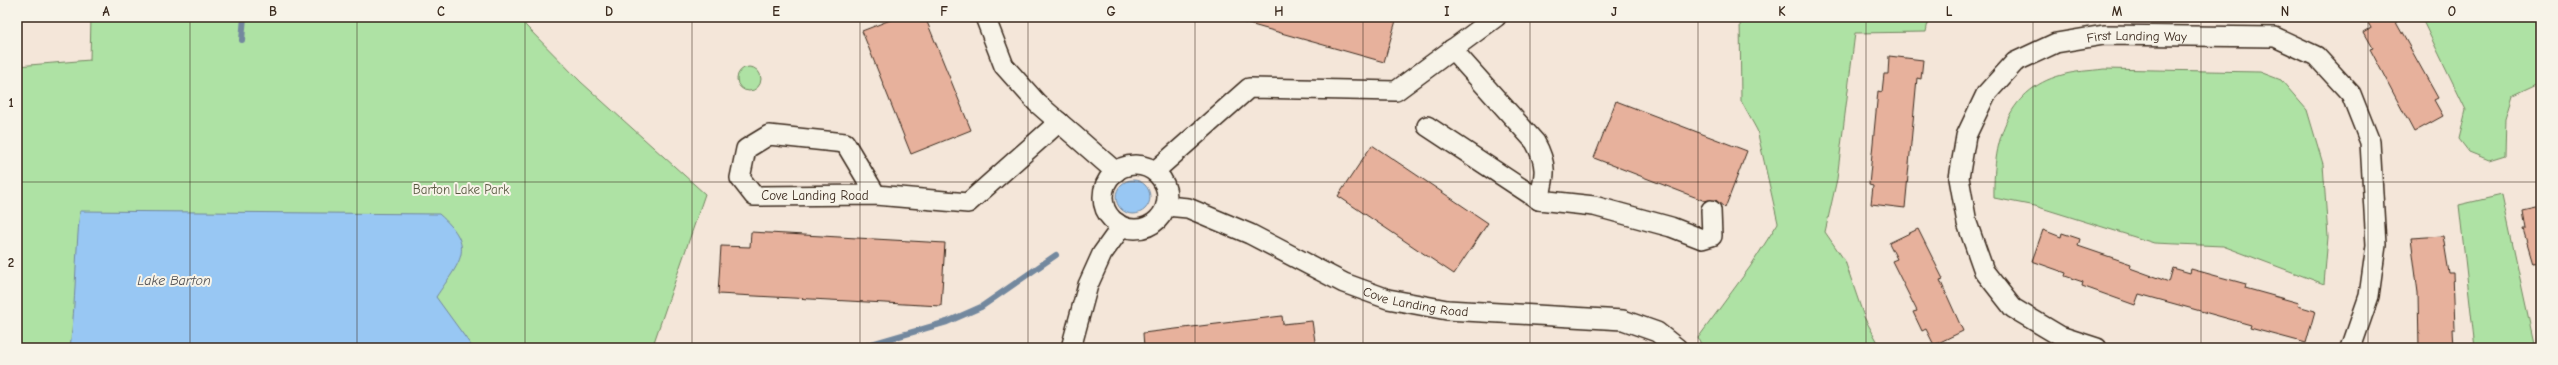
<svg xmlns="http://www.w3.org/2000/svg" width="2558" height="365" font-family="'Comic Neue',sans-serif">
	<rect width="100%" height="100%" fill="#f4e6d9"/>
	<filter id="ink" filterUnits="userSpaceOnUse"><feTurbulence type="fractalNoise" baseFrequency=".025" numOctaves="2"/><feDisplacementMap in="SourceGraphic" scale="8" xChannelSelector="R" yChannelSelector="G"/><feConvolveMatrix kernelMatrix="1 2 1 2 8 2 1 2 1" color-interpolation-filters="sRGB"/></filter>
	<g filter="url(#ink)">
		<path fill="#aee2a4" stroke="#748661" d="M 91,17 L 526,17 L 525,25 L 581,82 L 705,194 L 652,348 L 17,348 L 17,66 L 90,60 Z
			M 1740,17 L 1929,17 L 1926,32 L 1855,33 L 1837,179 L 1825,232 L 1845,261 L 1864,317 L 1881,348 L 1703,348 L 1698,338 L 1750,267 L 1778,223 L 1757,130 L 1741,101 Z
			M 2421,17 L 2541,17 L 2541,82 L 2513,95 L 2506,118 L 2505,155 L 2489,160 L 2469,152 L 2459,139 L 2466,110 Z
			M737 79a12 12 0 1 1 24 0a12 12 0 1 1-24 0Z
			M 2104,69 L 2260,72 L 2281,80 L 2307,110 L 2323,164 L 2328,237 L 2324,284 L 2223,246 L 2154,243 L 2035,206 L 1994,198 C 1993,146 2004,90 2062,75 C 2075,71 2090,71 2104,69 Z
			M 2502,195 L 2535,348 L 2475,348 L 2459,205 Z"/>
		<path fill="#98c7f3" stroke="#73889e" d="M1116 197a17 17 0 1 1 34 0a17 17 0 1 1-34 0Z
			M 80,211 L 439,214 C 478,248 459,262 436,297 L 473,348 L 70,348 C 76,302 75,257 80,211 Z"/>
		<g fill="none" stroke-linecap="round" stroke-linejoin="round">
			<path stroke="#73889e" stroke-width="6" d="M 242,40 L 244,17
				M 858,348 L 947,322 L 981,307 L 1056,255"/>
		</g>
		<path fill="#e7b19c" stroke="#3b2a1e" d="M 898,17 L 925,17 L 971,130 L 911,154 L 862,31 Z
			M 1243,17 L 1397,17 L 1384,62 L 1242,22 Z
			M 2365,17 L 2393,17 L 2438,98 L 2434,100 L 2443,116 L 2414,132 L 2370,49 L 2373,48 L 2364,32 L 2371,28 Z
			M 1889,56 L 1923,60 L 1921,79 L 1917,78 L 1905,208 L 1871,204 L 1873,186 L 1869,185 L 1878,91 L 1882,92 L 1884,74 L 1888,74 Z
			M 1616,101 L 1747,151 L 1725,208 L 1716,200 L 1705,201 L 1594,158 Z
			M 1372,145 L 1488,223 L 1454,274 L 1338,196 Z
			M 2541,207 L 2541,262 L 2533,263 L 2523,229 L 2526,229 L 2523,211 Z
			M 1918,229 L 1943,279 L 1940,280 L 1963,331 L 1934,345 L 1926,329 L 1922,331 L 1913,312 L 1917,311 L 1892,261 L 1897,259 L 1889,243 Z
			M 2043,230 L 2061,237 L 2062,233 L 2080,239 L 2078,246 L 2131,264 L 2130,268 L 2169,282 L 2173,268 L 2190,273 L 2191,269 L 2246,284 L 2245,288 L 2299,303 L 2298,306 L 2315,311 L 2306,343 L 2250,328 L 2251,325 L 2139,294 L 2135,305 L 2082,286 L 2083,282 L 2065,276 L 2066,273 L 2032,261 Z
			M 751,232 L 945,243 L 941,306 L 718,294 L 721,246 L 750,247 Z
			M 2443,236 L 2449,273 L 2453,273 L 2455,329 L 2452,329 L 2453,347 L 2419,348 L 2418,293 L 2411,238 Z
			M 1282,316 L 1283,324 L 1312,321 L 1316,348 L 1144,348 L 1143,333 Z"/>
		<g fill="none" stroke-linecap="round" stroke-linejoin="round">
			<g stroke="#3b2a1e" stroke-width="22">
				<g id="street">
					<path d="M 985,17 L 1004,66 L 1037,103 L 1116,172"/>
					<path d="M 1427,126 L 1539,200 C 1545,176 1548,165 1535,142 L 1452,49"/>
					<circle cx="1135" cy="197" r="32"/>
					<path d="M 1155,171 L 1249,88 L 1396,91 L 1496,17"/>
					<path d="M 876,195 L 754,196 L 740,178 L 746,149 L 769,135 L 845,143 L 876,195 L 968,203 L 1059,122"/>
					<path d="M 1539,200 L 1594,206 L 1671,227 L 1702,239 L 1712,236 L 1711,210"/>
					<path id="s1" d="M 1166,206 L 1188,208 L 1250,234 L 1344,283 L 1388,299 L 1447,310 L 1623,320 L 1657,332 L 1677,348"/>
					<path d="M 1071,348 L 1088,285 L 1102,254 L 1117,233 L 1117,223"/>
					<path id="s2" d="M 2097,348 L 2060,336 L 2013,308 L 1984,271 L 1967,223 L 1959,178 L 1966,136 L 1986,94 L 2015,62 L 2056,43 L 2104,35 L 2275,37 L 2316,56 L 2351,94 L 2370,142 L 2376,245 L 2369,296 L 2351,348"/>
				</g>
			</g>
			<use href="#street" stroke="#f7f3e8" stroke-width="19"/>
		</g>
	</g>
	<path fill="none" stroke="#3b2a1e" stroke-width="1" stroke-opacity="0.55" d="M 190,17 L 190,348M 357,17 L 357,348M 525,17 L 525,348M 692,17 L 692,348M 860,17 L 860,348M 1028,17 L 1028,348M 1195,17 L 1195,348M 1363,17 L 1363,348M 1530,17 L 1530,348M 1698,17 L 1698,348M 1866,17 L 1866,348M 2033,17 L 2033,348M 2201,17 L 2201,348M 2368,17 L 2368,348M 17,182 L 2541,182"/>
	<g text-anchor="middle" dominant-baseline="central" stroke-width="4" stroke-linejoin="round" paint-order="stroke">
		<g font-size="13" fill="#3b2a1e" stroke="#f7f3e8">
			<text stroke="none"><textPath href="#s2" startOffset="496">First Landing Way</textPath></text>
			<text x="815" y="195">Cove Landing Road</text>
			<text stroke="none"><textPath href="#s1" startOffset="270">Cove Landing Road</textPath></text>
		</g>
		<g font-size="13" fill="#585840" stroke="#f7f3e8">
			<text x="461" y="189">Barton Lake Park</text>
		</g>
		<g font-size="14" font-style="italic" fill="#525153" stroke="#f7f3e8">
			<text x="174" y="280">Lake Barton</text>
		</g>
	</g>
	<rect width="2558" height="365" fill="none" stroke="#f7f3e8" stroke-width="44"/>
	<rect x="22" y="22" width="2514" height="321" fill="none" stroke="#3b2a1e" stroke-width="1.5"/>
	<g font-size="13" text-anchor="middle" font-weight="bold" fill="#3b2a1e">
		<text x="106" y="16">A</text>
		<text x="273" y="16">B</text>
		<text x="441" y="16">C</text>
		<text x="609" y="16">D</text>
		<text x="776" y="16">E</text>
		<text x="944" y="16">F</text>
		<text x="1111" y="16">G</text>
		<text x="1279" y="16">H</text>
		<text x="1447" y="16">I</text>
		<text x="1614" y="16">J</text>
		<text x="1782" y="16">K</text>
		<text x="1949" y="16">L</text>
		<text x="2117" y="16">M</text>
		<text x="2285" y="16">N</text>
		<text x="2452" y="16">O</text>
		<text x="11" y="107">1</text>
		<text x="11" y="267">2</text>
	</g>
</svg>
